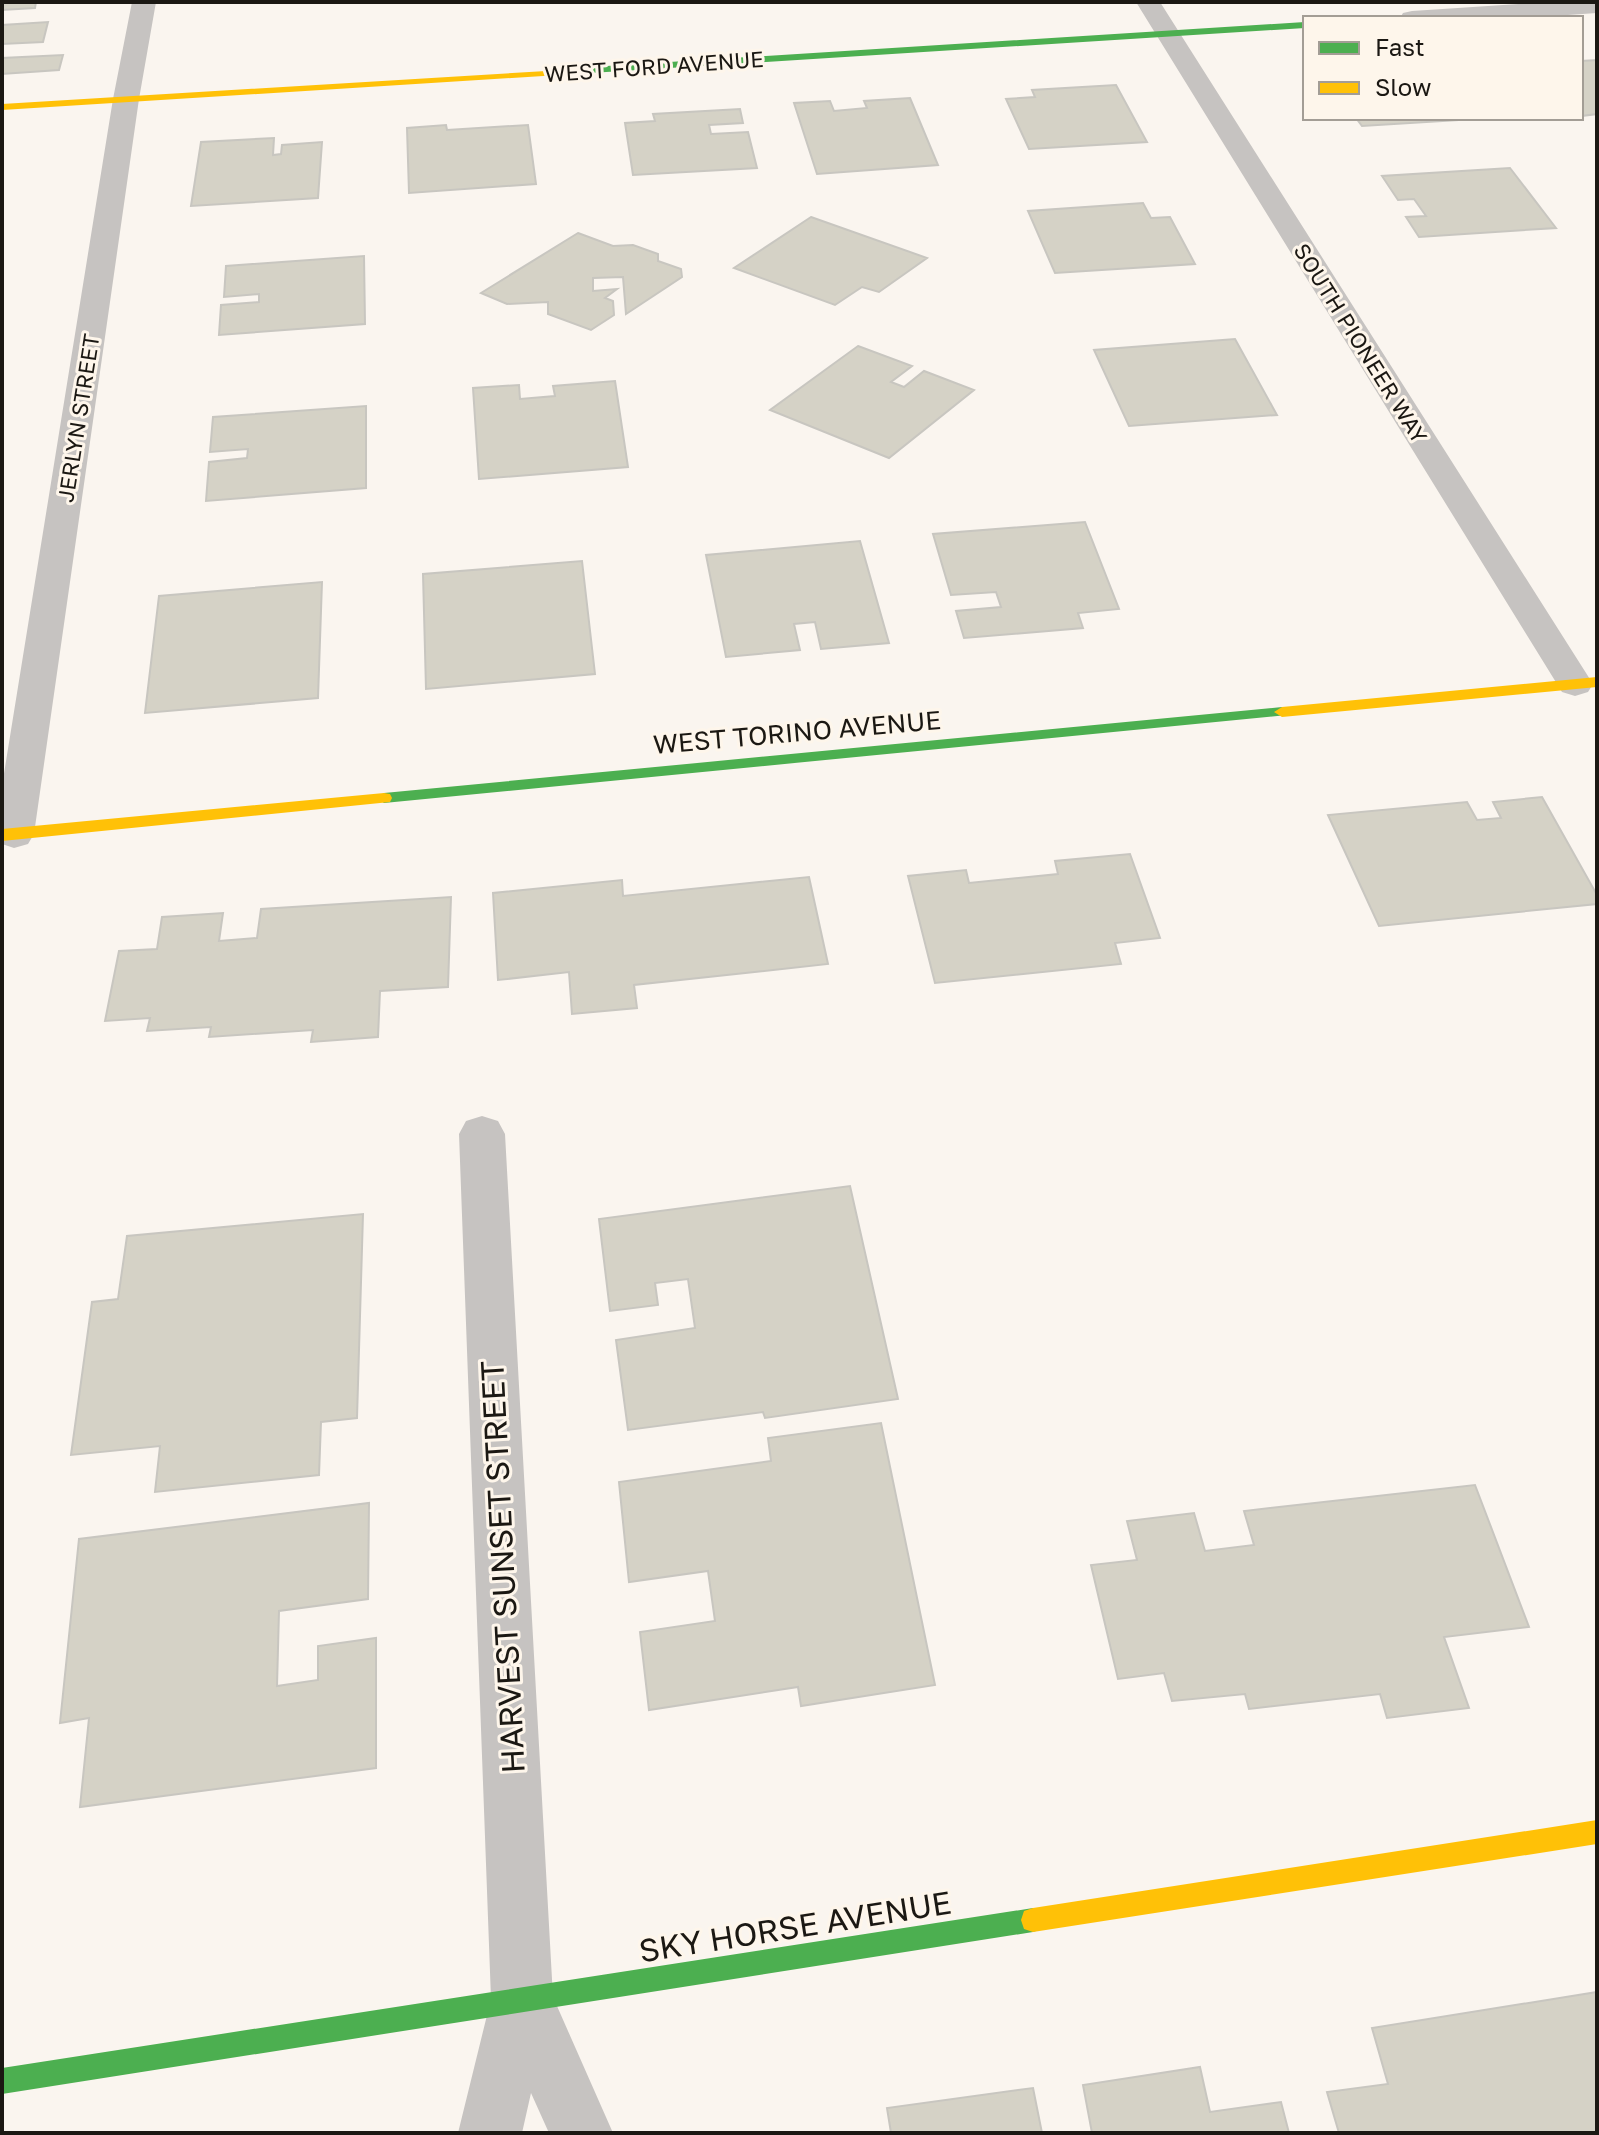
<svg xmlns="http://www.w3.org/2000/svg" width="1599" height="2135" font-family="'Golos Text',sans-serif">
	<rect width="100%" height="100%" fill="#faf5ef"/>
	<path fill="#d5d2c6" stroke="#c8c6c0" stroke-width="2" d="M 2,2 L 36,2 L 35,8 L 2,10 Z
		M 48,22 L 43,42 L 2,44 L 2,25 Z
		M 63,55 L 59,70 L 2,74 L 2,58 Z
		M 1597,60 L 1597,114 L 1581,116 L 1581,61 Z
		M 1116,85 L 1147,142 L 1029,149 L 1006,99 L 1035,97 L 1032,90 Z
		M 910,98 L 938,165 L 817,174 L 794,103 L 830,101 L 834,111 L 867,108 L 864,101 Z
		M 740,109 L 743,123 L 709,125 L 711,134 L 748,132 L 757,168 L 633,175 L 625,123 L 655,121 L 653,114 Z
		M 1356,118 L 1476,118 L 1477,119 L 1362,126 Z
		M 446,125 L 447,130 L 528,125 L 536,184 L 409,193 L 407,128 Z
		M 274,138 L 273,155 L 281,154 L 282,145 L 322,142 L 318,198 L 191,206 L 201,142 Z
		M 1510,168 L 1556,228 L 1419,237 L 1406,217 L 1426,216 L 1414,199 L 1398,200 L 1382,176 Z
		M 1143,203 L 1151,218 L 1170,217 L 1195,264 L 1055,273 L 1028,211 Z
		M 811,217 L 927,258 L 879,292 L 862,287 L 835,305 L 734,268 Z
		M 578,233 L 613,246 L 633,245 L 658,254 L 658,261 L 681,269 L 682,277 L 626,314 L 623,277 L 593,278 L 593,291 L 617,289 L 605,298 L 613,301 L 614,315 L 591,330 L 548,314 L 548,302 L 507,304 L 481,293 Z
		M 364,256 L 365,324 L 219,335 L 221,305 L 259,302 L 259,294 L 224,297 L 226,266 Z
		M 1235,339 L 1277,415 L 1129,426 L 1094,350 Z
		M 858,346 L 912,366 L 891,382 L 904,387 L 924,371 L 974,390 L 889,458 L 770,410 Z
		M 615,381 L 628,467 L 479,479 L 473,388 L 519,385 L 520,399 L 555,396 L 553,386 Z
		M 366,406 L 366,488 L 206,501 L 209,462 L 247,458 L 248,449 L 210,452 L 213,417 Z
		M 1085,522 L 1119,609 L 1078,613 L 1083,628 L 964,638 L 956,611 L 1001,607 L 996,592 L 951,595 L 933,534 Z
		M 860,541 L 889,643 L 821,649 L 815,622 L 794,624 L 800,650 L 726,657 L 706,555 Z
		M 582,561 L 595,674 L 426,689 L 423,574 Z
		M 322,582 L 318,698 L 145,713 L 159,596 Z
		M 1542,797 L 1597,895 L 1597,904 L 1379,926 L 1328,815 L 1467,802 L 1477,820 L 1501,818 L 1493,802 Z
		M 1130,854 L 1160,938 L 1115,943 L 1121,964 L 935,983 L 908,876 L 966,870 L 969,883 L 1058,874 L 1055,861 Z
		M 809,877 L 828,964 L 634,985 L 637,1008 L 572,1014 L 569,972 L 498,980 L 493,893 L 622,880 L 623,896 Z
		M 451,897 L 448,987 L 380,991 L 378,1037 L 311,1042 L 313,1030 L 209,1037 L 211,1027 L 147,1031 L 150,1018 L 105,1021 L 119,951 L 157,949 L 162,917 L 223,913 L 219,941 L 257,938 L 261,909 Z
		M 850,1186 L 898,1399 L 765,1418 L 763,1412 L 628,1430 L 616,1340 L 695,1328 L 688,1279 L 655,1283 L 658,1305 L 610,1311 L 599,1219 Z
		M 363,1214 L 357,1418 L 321,1422 L 319,1475 L 155,1492 L 160,1446 L 71,1455 L 92,1302 L 118,1299 L 127,1236 Z
		M 881,1423 L 935,1685 L 801,1706 L 798,1687 L 649,1710 L 640,1632 L 715,1621 L 708,1571 L 629,1582 L 619,1482 L 771,1461 L 768,1438 Z
		M 1475,1485 L 1529,1627 L 1444,1637 L 1469,1708 L 1387,1718 L 1380,1694 L 1249,1709 L 1245,1694 L 1172,1701 L 1164,1673 L 1118,1679 L 1091,1565 L 1137,1560 L 1127,1521 L 1194,1513 L 1205,1551 L 1254,1545 L 1244,1511 Z
		M 369,1503 L 368,1599 L 279,1611 L 277,1686 L 318,1680 L 318,1646 L 376,1638 L 376,1768 L 80,1807 L 89,1718 L 60,1723 L 79,1539 Z
		M 1597,1992 L 1597,2133 L 1339,2133 L 1327,2092 L 1388,2084 L 1372,2028 Z
		M 1200,2067 L 1210,2112 L 1281,2102 L 1289,2133 L 1092,2133 L 1083,2085 Z
		M 1033,2088 L 1042,2133 L 891,2133 L 887,2108 Z"/>
	<g fill="none" stroke-linecap="round" stroke-linejoin="round">
		<path fill="#c6c3c1" fill-rule="evenodd" d="M 132,2 L 156,2 L 139,99 L 34,834 L 28,844 L 14,848 L 2,844 L 2,786 L 113,99 Z
			M 1136,2 L 1160,2 L 1593,684 L 1588,692 L 1575,696 L 1562,692 Z
			M 1548,2 L 1597,2 L 1597,13 L 1523,18 L 1400,18 L 1403,13 L 1412,11 Z
			M 482,1116 L 498,1121 L 505,1134 L 553,1997 L 613,2133 L 549,2133 L 531,2093 L 522,2133 L 458,2133 L 491,1999 L 459,1134 L 466,1121 Z"/>
		<path fill="#4caf50" fill-rule="evenodd" d="M 1305,22 L 1305,28 L 559,75 L 554,72 L 559,69 Z
			M 1282,707 L 1290,712 L 1287,715 L 384,803 L 376,798 L 384,793 Z
			M 1033,1908 L 1042,1911 L 1045,1920 L 1042,1929 L 1033,1932 L 2,2094 L 2,2068 Z"/>
		<path fill="#ffc107" fill-rule="evenodd" d="M 563,70 L 564,72 L 559,75 L 2,110 L 2,104 Z
			M 1597,677 L 1597,687 L 1282,717 L 1274,712 L 1282,707 Z
			M 384,793 L 390,794 L 392,798 L 390,802 L 2,841 L 2,829 Z
			M 1597,1820 L 1597,1844 L 1033,1932 L 1024,1929 L 1021,1920 L 1024,1911 L 1033,1908 Z"/>
	</g>
	<g text-anchor="middle" dominant-baseline="central" stroke-width="6" stroke-linejoin="round" paint-order="stroke">
		<g font-size="22" fill="#1b1813" stroke="#fef6eb">
			<text transform="translate(654 66) rotate(-4)">WEST FORD AVENUE</text>
			<text transform="translate(1361 343) rotate(58)">SOUTH PIONEER WAY</text>
			<text transform="translate(78 418) rotate(-81)">JERLYN STREET</text>
		</g>
		<g font-size="26" fill="#1b1813" stroke="#fef6eb">
			<text transform="translate(797 732) rotate(-5)">WEST TORINO AVENUE</text>
		</g>
		<g font-size="32" fill="#1b1813" stroke="#fef6eb">
			<text transform="translate(502 1567) rotate(-93)">HARVEST SUNSET STREET</text>
			<text transform="translate(795 1926) rotate(-9)">SKY HORSE AVENUE</text>
		</g>
	</g>
	<rect width="1599" height="2135" fill="none" stroke="#1b1813" stroke-width="8"/>
	<rect x="1303" y="16" width="280" height="104" fill="#fef6eb" stroke="#a39d95" stroke-width="2"/>
	<rect x="1319" y="42" width="40" height="12" fill="#4caf50" stroke="#a39d95" stroke-width="2"/>
	<text x="1375" y="56" font-size="24" fill="#1b1813">Fast</text>
	<rect x="1319" y="82" width="40" height="12" fill="#ffc107" stroke="#a39d95" stroke-width="2"/>
	<text x="1375" y="96" font-size="24" fill="#1b1813">Slow</text>
</svg>
